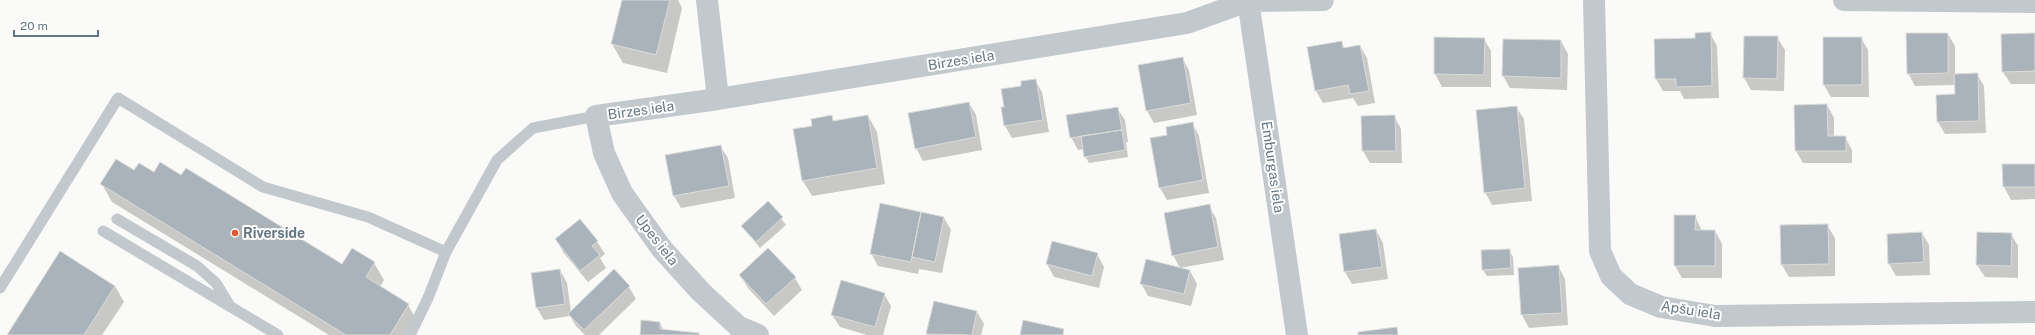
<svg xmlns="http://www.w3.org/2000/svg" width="2035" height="335" font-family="'Public Sans',sans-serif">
	<rect width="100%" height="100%" fill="#fafaf8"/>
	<path fill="#0003" d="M 623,0 L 678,0 L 682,8 L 667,73 L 623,63 L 612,44 Z
		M 1710,33 L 1717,46 L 1719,98 L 1684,99 L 1680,91 L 1663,91 L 1656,79 L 1696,39 Z
		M 1948,34 L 1955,46 L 1955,75 L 1977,74 L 1984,86 L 1986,133 L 1945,134 L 1938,122 L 1937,96 L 1956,95 L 1955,85 L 1915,86 L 1908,73 Z
		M 2035,34 L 2035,84 L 2011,84 L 2003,72 Z
		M 1777,37 L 1785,50 L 1784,91 L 1751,90 L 1744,78 Z
		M 1435,38 L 1484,39 L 1491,51 L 1491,87 L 1442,87 L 1435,74 Z
		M 1824,38 L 1861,38 L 1868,50 L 1869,97 L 1831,97 L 1824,85 Z
		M 1561,41 L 1568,54 L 1567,90 L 1510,88 L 1503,76 Z
		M 1341,42 L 1345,49 L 1360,46 L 1367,58 L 1375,103 L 1358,106 L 1353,98 L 1323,103 L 1316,91 Z
		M 1182,58 L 1189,70 L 1197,115 L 1154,123 L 1147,111 Z
		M 1035,80 L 1042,92 L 1049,132 L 1012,138 L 1005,126 L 1002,108 L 1005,107 L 1023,87 Z
		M 969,103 L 976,115 L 982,150 L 923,161 L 916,148 Z
		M 1827,105 L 1834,118 L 1834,137 L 1845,137 L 1852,150 L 1852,163 L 1803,163 L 1796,151 L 1795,106 Z
		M 1516,107 L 1524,119 L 1532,201 L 1492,205 L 1485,192 Z
		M 1117,108 L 1125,120 L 1128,142 L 1126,142 L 1128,157 L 1089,163 L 1085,156 L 1084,149 L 1078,150 L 1071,137 Z
		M 831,116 L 834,122 L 868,116 L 877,132 L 885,184 L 812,196 L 803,181 L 813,127 Z
		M 1394,116 L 1401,129 L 1402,163 L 1370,163 L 1363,151 Z
		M 1192,123 L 1199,136 L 1209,193 L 1167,200 L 1160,188 L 1168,136 Z
		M 720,146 L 728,158 L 735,198 L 681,208 L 674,196 L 667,156 Z
		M 2003,165 L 2035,165 L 2035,199 L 2011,200 L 2004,187 Z
		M 135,172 L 154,173 L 342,266 L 374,263 L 384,280 L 380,287 L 408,305 L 418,322 L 410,335 L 329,335 L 112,202 L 102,184 Z
		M 768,202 L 786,225 L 760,248 L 742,226 Z
		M 1209,206 L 1216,218 L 1224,260 L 1180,268 L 1173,255 Z
		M 1695,216 L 1702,231 L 1715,231 L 1722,244 L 1722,278 L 1682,278 L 1675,266 Z
		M 944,218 L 951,230 L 942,273 L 919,269 L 918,274 L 878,266 L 871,253 Z
		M 580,220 L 597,242 L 605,254 L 600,258 L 606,268 L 588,282 L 563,252 L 556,239 Z
		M 1827,225 L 1835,238 L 1835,276 L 1789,277 L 1782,265 Z
		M 1376,230 L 1383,243 L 1388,279 L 1352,284 L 1345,272 L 1340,235 Z
		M 1922,233 L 1929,245 L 1930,275 L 1896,276 L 1889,264 Z
		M 2011,234 L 2018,246 L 2018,278 L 1985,277 L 1977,265 Z
		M 1509,250 L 1513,257 L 1514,275 L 1487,276 L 1483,270 Z
		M 1097,254 L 1104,267 L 1099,288 L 1054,277 L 1047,264 Z
		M 1147,260 L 1190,271 L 1197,284 L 1191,306 L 1148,296 L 1141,283 Z
		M 1558,266 L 1565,279 L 1568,325 L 1529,328 L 1522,315 L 1519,269 Z
		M 560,270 L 567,283 L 571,312 L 629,287 L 636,299 L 599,335 L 585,335 L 576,326 L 570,316 L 544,320 L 537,308 Z
		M 740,275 L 795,278 L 802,290 L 774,316 L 748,288 Z
		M 115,286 L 124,302 L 102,335 L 8,335 Z
		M 884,294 L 891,306 L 883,335 L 867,335 L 840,327 L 832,315 Z
		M 935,302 L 977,312 L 984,324 L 981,335 L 928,335 Z
		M 660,323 L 664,331 L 698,335 L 641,335 Z"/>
	<path fill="#aab3b9" stroke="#dcdcda" d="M 622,0 L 670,0 L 656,55 L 611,44 Z
		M 1711,32 L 1712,86 L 1676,87 L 1676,79 L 1655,79 L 1654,39 L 1695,38 L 1695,33 Z
		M 1906,33 L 1948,33 L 1948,73 L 1907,74 Z
		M 2035,33 L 2035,71 L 2002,72 L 2001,34 Z
		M 1744,36 L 1778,36 L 1777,79 L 1743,78 Z
		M 1434,37 L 1485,38 L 1484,75 L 1434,74 Z
		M 1823,37 L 1862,37 L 1862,85 L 1823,85 Z
		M 1503,39 L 1561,40 L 1561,78 L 1502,76 Z
		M 1342,41 L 1343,48 L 1360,45 L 1369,91 L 1350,94 L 1348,85 L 1315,91 L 1307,47 Z
		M 1183,57 L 1191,103 L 1146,111 L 1138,65 Z
		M 1978,73 L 1979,121 L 1937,122 L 1936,95 L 1955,94 L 1954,74 Z
		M 1036,79 L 1043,120 L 1004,126 L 1001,107 L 1004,107 L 1001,89 L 1021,86 L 1021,81 Z
		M 969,102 L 976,137 L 915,149 L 908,113 Z
		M 1827,104 L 1828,136 L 1846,136 L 1846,151 L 1795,151 L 1794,105 Z
		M 1517,106 L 1525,188 L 1484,193 L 1476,110 Z
		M 1118,107 L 1122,130 L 1070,138 L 1066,115 Z
		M 832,115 L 833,121 L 868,115 L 877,168 L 802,181 L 793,129 L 812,126 L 811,119 Z
		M 1395,115 L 1396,151 L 1362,151 L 1361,116 Z
		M 1193,122 L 1203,180 L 1159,188 L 1150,138 L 1167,135 L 1166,127 Z
		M 1122,130 L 1125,150 L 1084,157 L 1081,136 Z
		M 721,145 L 729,186 L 673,196 L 665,155 Z
		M 116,159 L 134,170 L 139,163 L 154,172 L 160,162 L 181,175 L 186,168 L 342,264 L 352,248 L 375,262 L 366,277 L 409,304 L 390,335 L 346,335 L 100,184 Z
		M 2002,164 L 2035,164 L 2035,187 L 2003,187 Z
		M 768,201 L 783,217 L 756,242 L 741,226 Z
		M 880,203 L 921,212 L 911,262 L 870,254 Z
		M 1210,204 L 1218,247 L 1172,256 L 1164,213 Z
		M 921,212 L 944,217 L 935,262 L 912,257 Z
		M 1674,215 L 1696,215 L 1695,230 L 1715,230 L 1715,266 L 1674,266 Z
		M 580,219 L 598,241 L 592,246 L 600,255 L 580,271 L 555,239 Z
		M 1828,224 L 1829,264 L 1781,265 L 1780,225 Z
		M 1376,229 L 1382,267 L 1344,272 L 1339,234 Z
		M 1922,232 L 1924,262 L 1888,264 L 1887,234 Z
		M 1977,232 L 2012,233 L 2011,266 L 1976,265 Z
		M 1052,241 L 1098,253 L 1092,276 L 1046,264 Z
		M 768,248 L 796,277 L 766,304 L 739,275 Z
		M 1510,249 L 1511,268 L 1482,270 L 1481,250 Z
		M 60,251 L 115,286 L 84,335 L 7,335 Z
		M 1146,259 L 1190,270 L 1184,294 L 1140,284 Z
		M 1559,265 L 1562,313 L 1521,315 L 1518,268 Z
		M 560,269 L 565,304 L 536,308 L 531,273 Z
		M 614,269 L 630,286 L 584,330 L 568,314 Z
		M 841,280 L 885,293 L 875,327 L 831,315 Z
		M 934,301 L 977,311 L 972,335 L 926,334 Z
		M 641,320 L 660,322 L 660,329 L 699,333 L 699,335 L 640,335 Z
		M 1023,320 L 1064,329 L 1063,335 L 1020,335 Z
		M 1397,327 L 1398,335 L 1358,335 L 1358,332 Z"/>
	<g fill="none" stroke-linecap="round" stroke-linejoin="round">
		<path stroke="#c3c8cc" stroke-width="11" d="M 117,219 L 197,266 L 216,283 L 230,306
			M 103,231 L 278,335
			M 0,288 L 118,98 L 263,187 L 368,217 L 446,252
			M 410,335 L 428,298 L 446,252 L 497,160 L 533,128 L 596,116"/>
		<path stroke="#c3c8cc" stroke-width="22" d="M 707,0 L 718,99
			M 1248,0 L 1297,335
			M 1594,0 L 1600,251 L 1611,276 L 1630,294 L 1661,307 L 1715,316 L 2035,312
			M 1844,0 L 2035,2
			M 758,335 L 739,327 L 701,292 L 662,249 L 622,193 L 604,153 L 596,116 L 718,99 L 1187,23 L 1248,1 L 1323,0"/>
	</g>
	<circle fill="#e4572e" stroke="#fff" stroke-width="1.5" cx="235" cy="233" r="4"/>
	<g text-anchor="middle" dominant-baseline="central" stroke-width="4" stroke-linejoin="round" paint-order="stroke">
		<g font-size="14" fill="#657683" stroke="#fff">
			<text transform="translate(961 60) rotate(-9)">Birzes iela</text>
			<text transform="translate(641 110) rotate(-8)">Birzes iela</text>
			<text transform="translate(1273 167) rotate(82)">Emburgas iela</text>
			<text transform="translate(657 240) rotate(52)">Upes iela</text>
			<text transform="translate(1691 310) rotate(9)">Apšu iela</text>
		</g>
		<g font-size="14" font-weight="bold" fill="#657683" stroke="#fff" text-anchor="start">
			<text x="243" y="233">Riverside</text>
		</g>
	</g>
	<path d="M14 30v6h84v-6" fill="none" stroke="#657683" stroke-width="2"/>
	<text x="20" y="30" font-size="12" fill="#657683" stroke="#ffffff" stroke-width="3" paint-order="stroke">20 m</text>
</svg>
